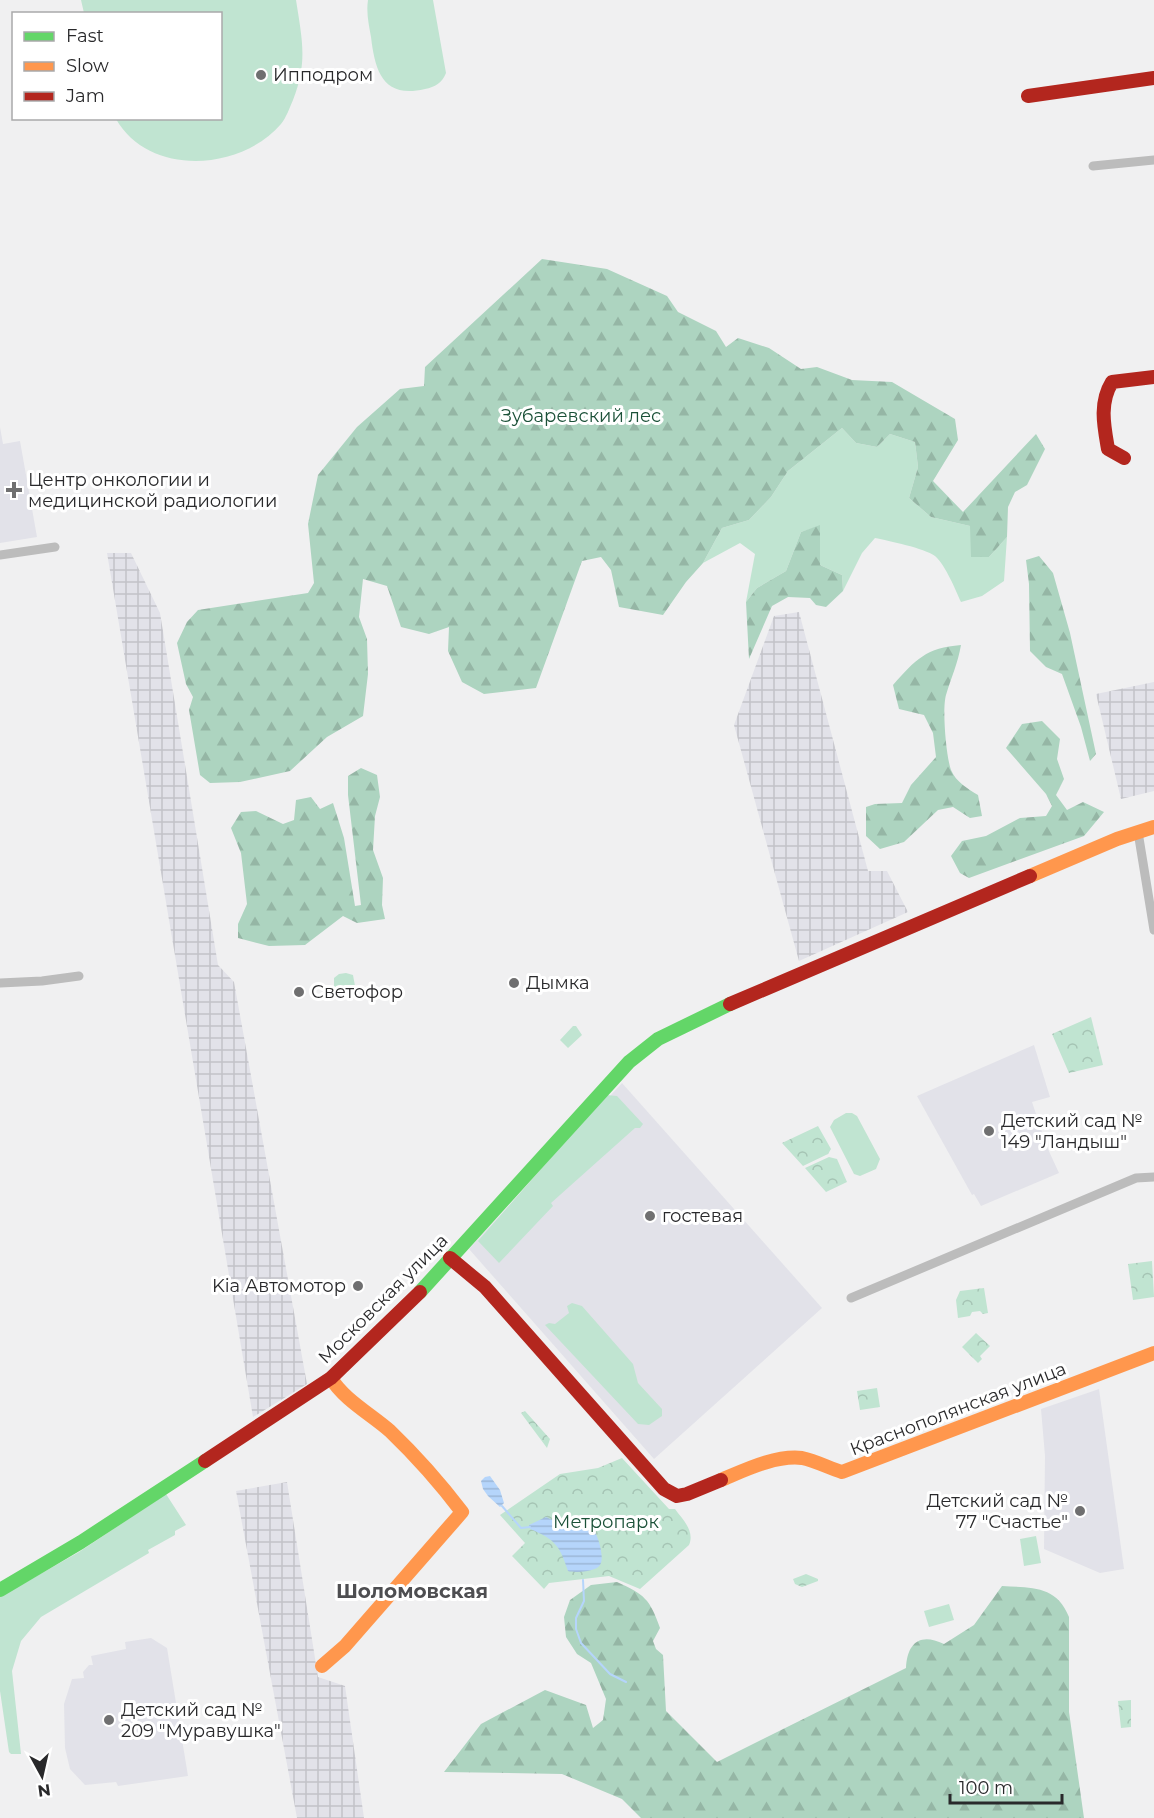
<svg xmlns="http://www.w3.org/2000/svg" width="1154" height="1818" viewBox="0 0 1154 1818" font-family="Montserrat,sans-serif">
<style>
.built{fill:#e2e2e9}
.industrial{fill:url(#industrial-grid)}
.grass{fill:#c0e4d1}
.forest{fill:url(#forest-firs)}
.park{fill:url(#park-crowns)}
.water{fill:url(#water-rules)}
.lines{fill:none;stroke-linecap:round;stroke-linejoin:round}
.stream{stroke:#b5d5fb;stroke-width:2}
.street{stroke:#bcbcbc;stroke-width:9}
.fast{stroke:#63d668;stroke-width:14}
.slow{stroke:#ff974d;stroke-width:14}
.jam{stroke:#b3261e;stroke-width:14}
.poi-dot{fill:#6f6f70;stroke:#fff;stroke-width:2}
.labels{text-anchor:middle;stroke-width:6;stroke-linejoin:round;paint-order:stroke}
.poi-label{font-size:18px;fill:#29292b;stroke:#fff;text-anchor:start}
.park-label{font-size:18px;fill:#1b5138;stroke:#fff}
.street-label{font-size:18px;fill:#29292b;stroke:#fff}
.neighbourhood-label{font-size:20px;font-weight:bold;fill:#4e4e51;stroke:#fff}
</style>
<defs>
<pattern id="industrial-grid" width="8" height="8" patternUnits="userSpaceOnUse" patternTransform="scale(1.5)"><rect width="8" height="8" fill="#e2e2e9"/><path d="M0 4h8M4 0v8" fill="none" stroke="#c2c2c8"/></pattern>
<pattern id="forest-firs" width="22" height="20" patternUnits="userSpaceOnUse" patternTransform="scale(1.5)"><rect width="22" height="20" fill="#add4c0"/><path d="M5 1l3.5 6h-7zM16 11l3.5 6h-7z" fill="#95b6a5"/></pattern>
<pattern id="park-crowns" width="20" height="18" patternUnits="userSpaceOnUse" patternTransform="scale(1.5)"><rect width="20" height="18" fill="#c0e4d1"/><path d="M2 6a3 3 0 1 1 6 0M12 15a3 3 0 1 1 6 0" fill="none" stroke="#a5c4b4"/></pattern>
<pattern id="water-rules" width="6" height="5" patternUnits="userSpaceOnUse" patternTransform="scale(1.5)"><rect width="6" height="5" fill="#b5d5fb"/><path d="M0 2.5h6" fill="none" stroke="#9cb7d7"/></pattern>
</defs>
<rect width="100%" height="100%" fill="#f0f0f1"/>
<!-- built -->
<path class="built" d="M0,427L3,444L20,441L37,537L0,543Z
M1034,1045L1050,1097L1032,1102L1047,1147L1059,1173L981,1206L974,1194L972,1195L917,1096Z
M622,1083L822,1308L654,1459L469,1249Z
M1099,1389L1124,1569L1100,1573L1044,1549L1045,1456L1041,1409Z
M151,1638L167,1648L188,1776L118,1786L116,1782L85,1785L70,1769L65,1748L64,1704L72,1679L84,1678L83,1672L89,1665H93L91,1656L126,1649L125,1642Z"/>
<!-- industrial -->
<path class="industrial" d="M107,553H131L160,613L218,965L234,982L307,1384L253,1417Z
M799,612L868,871H887L908,912L799,961L734,725L774,616Z
M1154,682V791L1121,799L1096,694Z
M287,1482L318,1677L345,1686L364,1818H297L236,1491Z"/>
<!-- grass -->
<path class="grass" d="M81,0H296C302,39 308,62 293,100C290,107 286,118 281,124C241,171 149,177 116,119L220,118V14L84,13Z
M368,0H433L446,73C442,83 435,87 425,89C383,99 375,71 371,37C369,25 366,13 368,0Z
M842,428L856,443L877,447L890,434L915,442L918,467L909,498L931,517L970,526L989,557L1007,537L1004,581L982,596L961,602C955,589 946,566 935,556C924,548 889,541 875,538L862,553L843,591L842,575L820,565V526L801,532L786,571L757,588L746,602L755,554L740,543L703,563L722,528L749,520L771,497L788,471Z
M346,973L353,975L355,986L334,989V978L339,974Z
M573,1026H576L582,1035L568,1048L560,1040Z
M606,1095L617,1096L643,1124L640,1128H635L551,1203L553,1206L499,1263L478,1241Z
M846,1113H852L857,1116L880,1159L876,1169L860,1176L854,1174L830,1127L834,1120Z
M572,1303L582,1306L633,1364L638,1383L662,1409V1416L649,1425L638,1424L545,1325L549,1323L555,1324L569,1313L567,1306Z
M166,1494L186,1525L175,1531V1535L148,1550L149,1553L41,1617L21,1641L12,1671L21,1754H11L9,1752L0,1691V1597L79,1552Z
M1036,1536L1041,1563L1024,1566L1020,1539Z
M949,1604L954,1620L929,1627L924,1611Z"/>
<!-- forest -->
<path class="forest" d="M542,259L607,269L667,296L678,312L716,331L726,347L738,338L769,348L801,369L817,367L852,380L892,382L955,419L958,440L933,481L963,512L1036,434L1045,449L1027,485L1015,492L1008,507L1007,537L989,557H971L970,526L931,517L909,498L918,467L915,442L890,434L877,447L856,443L842,428L788,471L771,497L749,520L722,528L703,563L686,582L663,615L619,607L611,570L601,557L582,561L536,688L484,694L462,682L448,651L449,627L429,634L401,627L387,586L363,579L359,617L367,639L368,674L363,716L327,737L290,771L240,782L210,783L200,775L189,710L193,697L186,684L177,643L187,622L198,610L308,593L314,583L308,524L318,475L357,427L400,389L424,386L425,367Z
M820,525V565L842,575L843,591L826,607L816,605L810,598L788,597L772,606L749,659L746,602L757,588L786,571L801,532Z
M1039,556L1053,573L1070,633L1096,754L1090,761L1081,727L1062,674L1046,667L1030,651L1029,584L1026,560Z
M961,645C958,663 951,678 946,695C942,709 946,756 951,770C956,782 968,789 978,795L982,816L970,818L953,807L938,810L904,842L880,849L866,836V807L875,804L902,803L911,785L936,757L933,733L924,715L899,709L893,685C916,659 926,648 961,645Z
M1042,721L1060,739L1057,759L1064,779L1056,795L1067,810L1083,802L1104,812L1084,836L969,878L960,873L951,856L962,841L986,836L1020,818L1046,816L1052,806L1046,794L1006,748L1022,724Z
M361,768L377,775L380,797L375,816L373,850L383,878L382,905L385,919L357,923L343,916L305,945L269,946L238,938V924L247,904L241,853L231,828L241,812L256,811L283,824L294,820L296,800L311,797L320,809L333,803L344,838L355,906L361,905L348,795V776Z
M617,1582C644,1594 650,1599 660,1628L653,1641L656,1649L663,1655L666,1711L717,1762L906,1668C907,1643 920,1632 944,1644L974,1625L1002,1586C1032,1588 1056,1585 1069,1617V1712L1084,1818H641L622,1799L562,1774L444,1772L481,1724L545,1690L586,1705L593,1728L603,1720L606,1699L591,1663L577,1654L566,1637L564,1617L570,1600L591,1585Z"/>
<!-- park -->
<path class="park" d="M1091,1017L1103,1065L1069,1073L1052,1034Z
M818,1126L831,1149L828,1154L803,1166L782,1143Z
M829,1157L837,1159L847,1182L826,1192L805,1168Z
M1152,1261L1154,1297L1133,1300L1128,1264Z
M984,1288L988,1313L983,1314L980,1311L972,1312L970,1316L958,1318L956,1300L960,1291Z
M976,1333L990,1346L980,1356L982,1359L978,1363L962,1347Z
M877,1388L880,1407L860,1410L857,1391Z
M525,1411L550,1439L547,1448L521,1413Z
M622,1458L669,1509H675C683,1520 695,1531 689,1545L640,1589L609,1576L549,1583L544,1589L512,1556L525,1543L500,1515L560,1474L598,1468Z
M806,1574L818,1579V1581L802,1587L795,1584L793,1579Z
M1131,1700V1727L1121,1728L1118,1701Z"/>
<!-- water -->
<path class="water" d="M490,1476L500,1490L504,1503L500,1507L488,1496L483,1489L481,1481L485,1477Z
M546,1517L572,1529H593C598,1535 605,1558 600,1565C596,1572 575,1573 568,1571C560,1546 555,1539 530,1529L529,1525Z"/>
<g class="lines">
<!-- stream -->
<path class="stream" d="M502,1506L521,1528L530,1527
M583,1580L584,1601L576,1618V1629L581,1643L610,1674L626,1682"/>
<!-- street -->
<path class="street" d="M1093,166L1154,160
M0,555L55,547
M1138,832L1154,930
M0,983L42,981L79,976
M851,1298L1136,1178L1154,1177"/>
<!-- fast -->
<path class="fast" d="M420,1292L629,1062L658,1039L730,1004
M0,1590L81,1542L205,1461"/>
<!-- slow -->
<path class="slow" d="M1030,876L1117,839L1154,827
M721,1480C745,1470 775,1455 802,1458C816,1461 829,1468 842,1472L1154,1353
M322,1666L345,1646L462,1512C440,1483 416,1456 390,1431C372,1415 343,1399 331,1378"/>
<!-- jam -->
<path class="jam" d="M1028,96L1154,78
M1124,458L1108,449C1104,426 1099,403 1112,382L1154,377
M730,1004L1030,876
M450,1258L485,1287L664,1489L677,1496L687,1494L721,1480
M205,1461L331,1378L420,1292"/>
</g>
<!-- markers -->
<g class="poi-dot">
<circle cx="261" cy="75" r="6"/>
<path d="M11 481h6v6h6v6h-6v6h-6v-6h-6v-6h6z"/>
<circle cx="514" cy="983" r="6"/>
<circle cx="299" cy="992" r="6"/>
<circle cx="989" cy="1131" r="6"/>
<circle cx="650" cy="1216" r="6"/>
<circle cx="358" cy="1286" r="6"/>
<circle cx="1080" cy="1511" r="6"/>
<circle cx="109" cy="1720" r="6"/>
</g>
<g class="labels">
<!-- poi labels -->
<g class="poi-label">
<text x="273" y="81">Ипподром</text>
<text x="28" y="486">Центр онкологии и<tspan x="28" dy="21">медицинской радиологии</tspan></text>
<text x="526" y="989">Дымка</text>
<text x="311" y="998">Светофор</text>
<text x="1001" y="1127">Детский сад №<tspan x="1001" dy="21">149 "Ландыш"</tspan></text>
<text x="662" y="1222">гостевая</text>
<text x="346" y="1292" text-anchor="end">Kia Автомотор</text>
<text x="1068" y="1507" text-anchor="end">Детский сад №<tspan x="1068" dy="21">77 "Счастье"</tspan></text>
<text x="121" y="1716">Детский сад №<tspan x="121" dy="21">209 "Муравушка"</tspan></text>
</g>
<!-- park labels -->
<g class="park-label">
<text x="581" y="422">Зубаревский лес</text>
<text x="606" y="1528">Метропарк</text>
</g>
<!-- street labels -->
<g class="street-label">
<text transform="translate(383 1299) rotate(-45)" y="6">Московская улица</text>
<text transform="translate(958 1409) rotate(-21)" y="6">Краснополянская улица</text>
</g>
<!-- neighbourhood labels -->
<g class="neighbourhood-label">
<text x="412" y="1598">Шоломовская</text>
</g>
</g>
<!-- legend -->
<rect x="12" y="12" width="210" height="108" fill="#ffffff" stroke="#a9a9aa" stroke-width="1.5"/>
<rect x="24" y="32" width="30" height="9" fill="#63d668" stroke="#a9a9aa" stroke-width="1.5"/>
<text x="66" y="42" font-size="18" fill="#29292b">Fast</text>
<rect x="24" y="62" width="30" height="9" fill="#ff974d" stroke="#a9a9aa" stroke-width="1.5"/>
<text x="66" y="72" font-size="18" fill="#29292b">Slow</text>
<rect x="24" y="92" width="30" height="9" fill="#b3261e" stroke="#a9a9aa" stroke-width="1.5"/>
<text x="66" y="102" font-size="18" fill="#29292b">Jam</text>
<!-- north arrow -->
<g transform="translate(42 1776) rotate(172)" stroke="#ffffff" stroke-width="4.5" paint-order="stroke">
<path d="M0-4.5L10 22L0 15L-10 22Z" fill="#29292b"/>
<text y="-9" font-size="16" font-weight="bold" text-anchor="middle" fill="#29292b">N</text>
</g>
<!-- scale -->
<path d="M950 1794v9h112v-9" fill="none" stroke="#29292b" stroke-width="3"/>
<text x="959" y="1794" font-size="18" fill="#29292b" stroke="#ffffff" stroke-width="4.5" paint-order="stroke">100 m</text>
</svg>
